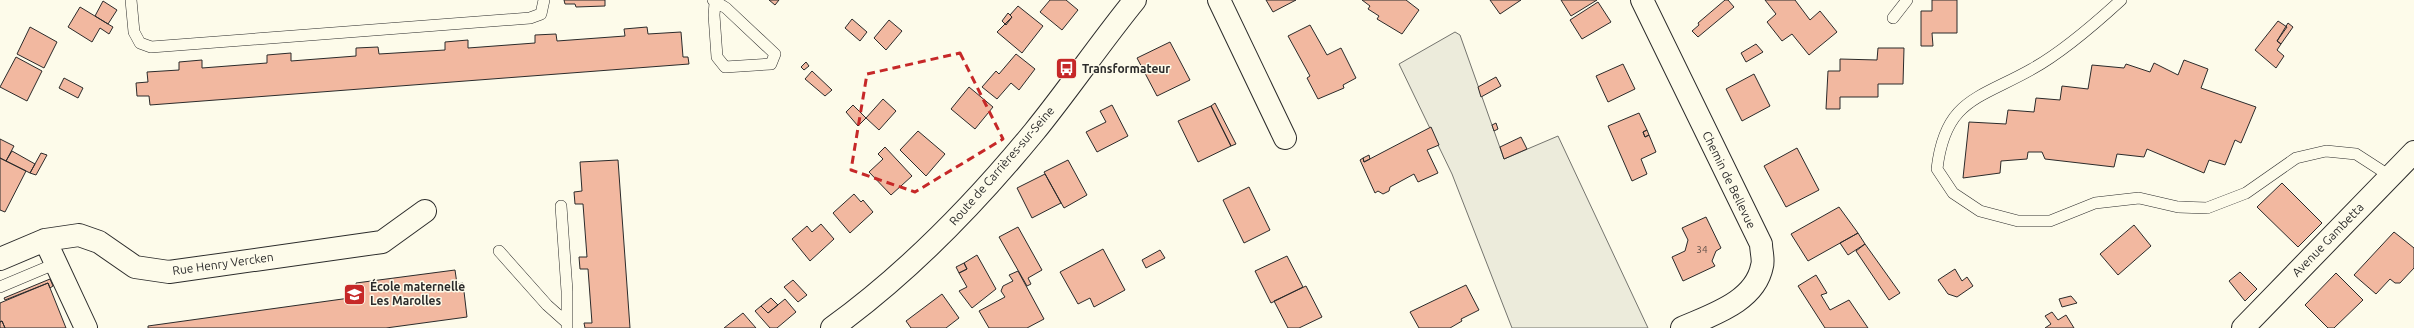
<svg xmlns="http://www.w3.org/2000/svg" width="2414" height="328" viewBox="0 0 2414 328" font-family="Ubuntu,sans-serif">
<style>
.green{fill:#ecebdb;stroke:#74746e}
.building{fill:#f2b8a0;stroke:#2b2b2b}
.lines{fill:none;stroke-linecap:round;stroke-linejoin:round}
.lane-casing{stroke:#2b2b2b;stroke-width:12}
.street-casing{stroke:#2b2b2b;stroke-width:24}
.secondary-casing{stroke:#2b2b2b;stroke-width:24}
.lane{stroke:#fdfbea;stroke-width:11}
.street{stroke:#fdfbea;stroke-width:22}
.secondary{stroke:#fdfbea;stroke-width:22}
.marked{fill:none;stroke:#c62828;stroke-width:3;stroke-dasharray:8 5;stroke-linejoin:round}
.labels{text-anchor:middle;stroke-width:3;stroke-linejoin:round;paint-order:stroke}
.number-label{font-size:10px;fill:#5d4e48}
.poi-label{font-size:12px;font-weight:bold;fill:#2b2b2b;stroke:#fdfbea;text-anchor:start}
.street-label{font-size:12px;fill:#2b2b2b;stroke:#fdfbea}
</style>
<rect width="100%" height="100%" fill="#fdfbea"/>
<!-- green -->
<path class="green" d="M1455,32L1460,35L1504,159L1558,136L1648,328H1512L1452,174L1399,64Z"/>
<!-- building -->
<path class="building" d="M564,0H605V6L576,7L575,4H565Z
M769,0H779L775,5Z
M1050,0H1066L1078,10L1062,30L1040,12Z
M1266,0H1296L1273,12Z
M1362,0H1406L1419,10L1402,34L1377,19L1379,16L1368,9L1370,6Z
M1490,0H1521L1500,14Z
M1561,0H1597L1571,16Z
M1725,0H1728L1734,7L1698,37L1692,31L1699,25L1698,23Z
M1765,0H1795L1810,20L1820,11L1837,32L1809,55L1792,34L1782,41L1767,22L1776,14Z
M1932,0H1957V33H1932L1933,46H1921V11H1932Z
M103,1L117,10L108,24L95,16Z
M1598,2L1611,22L1582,39L1570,20Z
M1018,6L1043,26L1022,53L997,32L1012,17L1010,15Z
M80,7L113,27L109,34L100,28L92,42L68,27Z
M1008,13L1012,17L1006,25L1002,21Z
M852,19L867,32L860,41L845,28Z
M889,20L902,31L886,50L874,38Z
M2278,21L2287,27L2277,41L2281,44L2277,50L2284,56L2276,68L2255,50Z
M2288,23L2293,27L2281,44L2277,41Z
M1310,25L1327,55L1341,48L1356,78L1343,85L1344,88L1318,99L1307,78L1310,76L1288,36Z
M30,27L57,42L44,68L17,54Z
M647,27L648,34L681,32L683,57H688L689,64L150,105L149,96H137L136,83L148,82L147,72L179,70V62L202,60V68L267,63V55L291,53V61L356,56V48L378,47L379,54L445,50V42L468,40V48L535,43V35L556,34L557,41L625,36L624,29Z
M1170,42L1190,80L1157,96L1137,58Z
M1756,44L1763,52L1746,62L1741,53Z
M1878,48H1904L1903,84H1878V97H1840V109H1826L1828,71H1840V59L1877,60Z
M1016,54L1035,69L1019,90L1011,83L997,99L982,87L996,71L999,74Z
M16,57L42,71L27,101L0,87Z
M2184,60L2208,69L2201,88L2256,107L2241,143L2235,140L2225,165L2209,160L2204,173L2147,149L2144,157L2117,154L2114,167L2045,159L2042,152H2028L2027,159L2001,161L2000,173L1963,178L1969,122L2006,124L2008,110L2034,112L2036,98L2060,100L2062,86L2088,89L2092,65L2124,68L2126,64L2150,72L2154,63L2178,75Z
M806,62L809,66L804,70L801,67Z
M1623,64L1635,89L1608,102L1596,76Z
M812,71L832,90L825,96L805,79Z
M1754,74L1770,106L1742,121L1726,89Z
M1496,77L1501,86L1481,97L1478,87Z
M64,78L83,88L78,98L59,88Z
M969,87L993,107L975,129L951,109Z
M883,99L896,111L879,130L866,118Z
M1215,103L1236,144L1231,146L1211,106Z
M853,105L866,118L858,126L846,112Z
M1112,105L1128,136L1097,152L1086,132L1106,122L1100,111Z
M1211,106L1231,146L1198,162L1178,121Z
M1639,113L1647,130L1643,132L1645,137L1649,135L1656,152L1641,159L1647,174L1632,181L1608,126Z
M1496,123L1498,129L1494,131L1492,125Z
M1431,127L1439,145L1427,150L1438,173L1418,182L1414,174L1390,187L1389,191L1383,194L1378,191L1375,193L1360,160L1363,158L1364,162Z
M1647,130L1649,135L1645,137L1643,132Z
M918,131L945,154L926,176L900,150Z
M1521,137L1527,149L1504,159L1500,147Z
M0,139L14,146L6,161L0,158Z
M885,147L912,176L891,195L869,172L883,159L878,154Z
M1797,148L1819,190L1786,207L1764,166Z
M12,151L35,164L30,173L6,161Z
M41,153L47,155L36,175L30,173Z
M1369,155L1370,159L1364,162L1363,158Z
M0,158L26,171L5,212L0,210Z
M618,160L630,328H585L584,323H592L588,269H580L579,257H587L583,204H575L574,192L582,191L580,162Z
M1068,160L1087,195L1064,208L1044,172Z
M1045,174L1061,203L1032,218L1017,188Z
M2282,183L2322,223L2298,247L2257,207Z
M1249,187L1270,230L1244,243L1223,200Z
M854,194L861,202L863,200L873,212L850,233L833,213Z
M1839,207L1858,233L1808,261L1791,234Z
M1706,217L1721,248L1716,251L1712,261L1715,266L1683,281L1672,257L1685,251L1688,240L1682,228Z
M821,224L834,239L810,261L792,239L807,226L812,232Z
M2134,225L2151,246L2118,275L2100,254Z
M1018,227L1042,270L1028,278L1031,284L1027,286L999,237Z
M2394,232L2414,248V268L2400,283H2395L2390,279L2376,294L2354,275Z
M1858,233L1865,244L1848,255L1840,243Z
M1865,244L1900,293L1889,300L1856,251Z
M1103,249L1125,290L1094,307L1090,298L1078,304L1060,272Z
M1160,250L1165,258L1146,268L1142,260Z
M977,255L996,289L972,308L959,291L967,287L959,273L967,269L964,263Z
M1287,256L1303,287L1271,303L1255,271Z
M964,263L967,269L959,273L956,267Z
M1955,269L1962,281L1967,277L1973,286L1957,297L1948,294L1938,280Z
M455,270L457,284L463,283L467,317L386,328H148V326L357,297L356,283Z
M1018,271L1044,319L1027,328H989L979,311L1005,297L1001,291L1003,286L1013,281L1009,275Z
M2240,272L2257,289L2245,301L2229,281Z
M2336,273L2363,300L2334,328H2328L2305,305Z
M1816,275L1827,293L1821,295L1830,310L1849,300L1868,328H1825L1798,286Z
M50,279L53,286L50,288L48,283L5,300L4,298Z
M793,280L807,295L798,302L784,287Z
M48,283L66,328H5L2,321L0,322V303Z
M1466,285L1479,310L1461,319L1462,321L1450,328H1419L1410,312Z
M1306,286L1322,317L1299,328H1288L1274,301Z
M942,294L959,318L946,328H911L906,321Z
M2071,296L2077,303L2062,307L2059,299Z
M771,298L778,305L768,313L761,306Z
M785,299L796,312L777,328H770L755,311L761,306L768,313Z
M2052,312L2058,320L2066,315L2074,328H2045L2051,324L2045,316Z
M743,313L756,328H724Z
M2,321L5,328H0V322Z"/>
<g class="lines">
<defs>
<path id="lane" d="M131,0L134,32L140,43L151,47L530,18L541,14L544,0
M713,0L726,8L775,54L771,64L725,67L717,57L714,15L715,3
M2121,0C2097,22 2061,53 2032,69C1979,99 1945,99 1937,169L1953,193L1980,211L2018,221H2050L2095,203L2139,198L2178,207L2207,208L2246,193L2296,158L2326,151L2356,154L2390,176
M1893,18L1907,0
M561,206L567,291V328
M499,251L547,305L566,322
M0,287L57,263"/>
<path id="street" d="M1219,0L1285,138
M1642,0L1761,244C1761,251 1764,260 1762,266C1755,302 1711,315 1682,328
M45,240L86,328
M0,259L45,240L79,235L99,242L135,267L169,272L382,242L425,211
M2243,328L2414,152"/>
<path id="secondary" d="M832,328C908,273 974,205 1034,132C1069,89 1100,43 1135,0"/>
</defs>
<!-- lane casing -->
<use href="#lane" class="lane-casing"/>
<!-- street casing -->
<use href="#street" class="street-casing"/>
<!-- secondary casing -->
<use href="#secondary" class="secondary-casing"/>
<!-- lane -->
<use href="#lane" class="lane"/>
<!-- street -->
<use href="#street" class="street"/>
<!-- secondary -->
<use href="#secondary" class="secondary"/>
</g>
<!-- marked area -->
<path class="marked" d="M960,53L1003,139L915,192L851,170L867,74Z"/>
<!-- icons -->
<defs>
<symbol id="bus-square" viewBox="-11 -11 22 22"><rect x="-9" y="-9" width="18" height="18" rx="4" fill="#c62828" stroke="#fdfbea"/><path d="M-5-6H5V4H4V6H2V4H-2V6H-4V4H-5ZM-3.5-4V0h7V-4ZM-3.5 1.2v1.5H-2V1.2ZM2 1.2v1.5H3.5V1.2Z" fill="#fff"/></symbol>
<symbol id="school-square" viewBox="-11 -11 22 22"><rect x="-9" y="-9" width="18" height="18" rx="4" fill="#c62828" stroke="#fdfbea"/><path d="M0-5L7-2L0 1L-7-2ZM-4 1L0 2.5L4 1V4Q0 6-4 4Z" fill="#fff"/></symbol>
</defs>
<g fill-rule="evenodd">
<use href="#bus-square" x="1054" y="56" width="25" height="25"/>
<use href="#school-square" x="342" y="282" width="25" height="25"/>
</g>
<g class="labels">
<!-- number labels -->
<g class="number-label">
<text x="1702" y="253">34</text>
</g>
<!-- poi labels -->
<g class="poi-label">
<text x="1082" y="73">Transformateur</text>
<text x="370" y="291">École maternelle<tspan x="370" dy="14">Les Marolles</tspan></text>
</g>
<!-- street labels -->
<g class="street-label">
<text transform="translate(1002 166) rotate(-49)" y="4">Route de Carrières-sur-Seine</text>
<text transform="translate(1729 180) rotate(64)" y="4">Chemin de Bellevue</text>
<text transform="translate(2328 240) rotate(-46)" y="4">Avenue Gambetta</text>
<text transform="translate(223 264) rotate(-8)" y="4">Rue Henry Vercken</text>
</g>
</g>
</svg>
